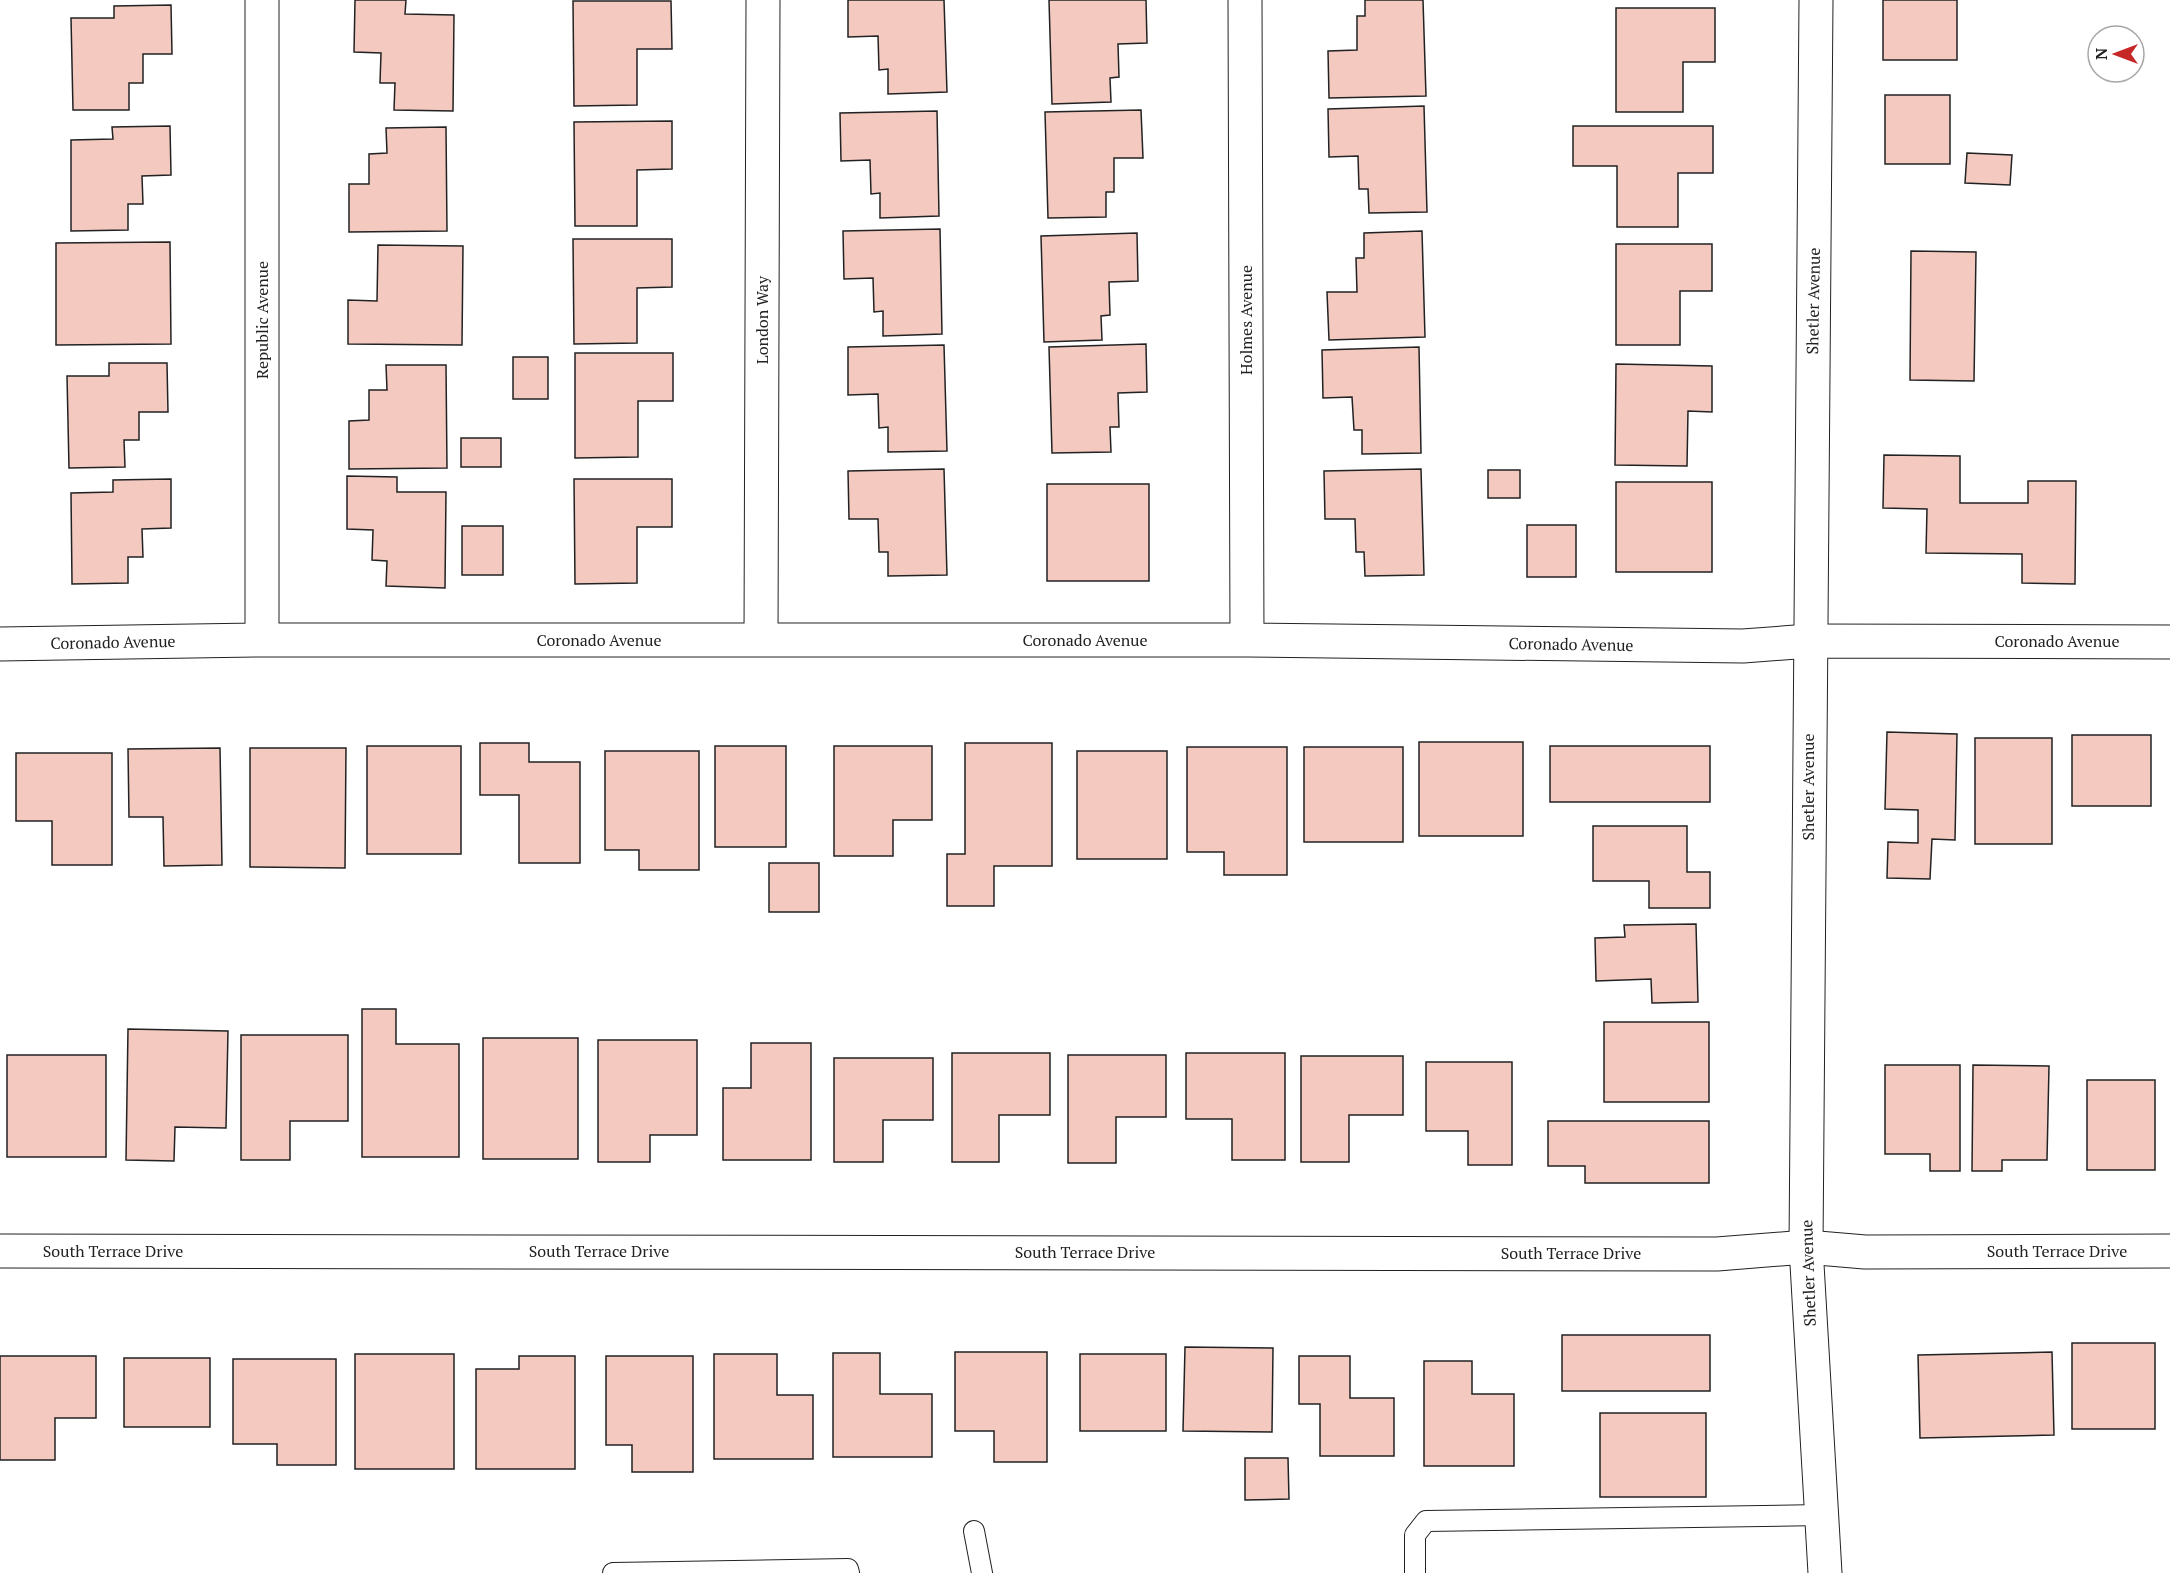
<svg xmlns="http://www.w3.org/2000/svg" width="2170" height="1573" viewBox="0 0 2170 1573" font-family="'PT Serif',serif">
<style>
.building{fill:#f3c9c0;stroke:#222;stroke-width:1.5}
.lines{fill:none;stroke-linecap:round;stroke-linejoin:round}
.lane-casing{stroke:#222;stroke-width:22}
.street-casing{stroke:#222;stroke-width:35}
.secondary-casing{stroke:#222;stroke-width:35}
.lane{stroke:#fff;stroke-width:20}
.street{stroke:#fff;stroke-width:33}
.secondary{stroke:#fff;stroke-width:33}
.labels{text-anchor:middle;stroke-width:4.5;stroke-linejoin:round;paint-order:stroke}
.street-label{font-size:16px;fill:#222;stroke:#fff}
</style>
<rect width="100%" height="100%" fill="#fff"/>
<!-- building -->
<path class="building" d="M355,0H406L405,14L454,15L453,111L394,110L395,83H380L381,53L354,52Z
M848,0H944L947,92L888,94V69L879,70L878,36L848,37Z
M1049,0H1146L1147,43L1118,44L1119,77L1110,78L1111,102L1052,104Z
M1365,0H1423L1426,96L1329,98L1328,51L1357,50V16H1365Z
M1883,0H1957V60H1883Z
M573,1H671L672,49H637V105L574,106Z
M171,5L172,54H143V83H129V110H73L71,18H114V6Z
M1616,8H1715V62H1683V112H1616Z
M1885,95H1950V164H1885Z
M1424,106L1427,212L1369,213L1368,189H1359L1358,156L1329,157L1328,109Z
M1141,110L1143,158H1114V192H1106V217L1048,218L1045,112Z
M937,111L939,216L880,218V193L871,194L870,160L841,161L840,113Z
M672,121V169L637,170V226H575L574,122Z
M170,126L171,175L142,176L143,204H128V230L71,231V140L113,139L112,127Z
M1573,126H1713V173H1678V227H1617V166H1573Z
M446,127L447,231L349,232V184H369V154L387,153L386,128Z
M1967,153L2012,155L2010,185L1965,183Z
M940,229L942,334L883,336V311L874,312L873,278L844,279L843,231Z
M1422,231L1425,337L1329,340L1327,292H1357L1356,258H1364V233Z
M1137,233L1138,281L1109,282L1110,315L1101,316L1102,340L1044,342L1041,236Z
M573,239H672V287L637,288V343L574,344Z
M170,242L171,344L56,345V243Z
M1616,244H1712V291H1680V345H1616Z
M378,245L463,246L462,345L348,344V300L377,301Z
M1911,251L1976,252L1974,381L1910,380Z
M1146,344L1147,392L1118,393L1119,427H1110L1111,452L1052,453L1049,347Z
M944,345L947,451L888,452V427L879,428L878,394L848,395V347Z
M1419,347L1421,453L1362,454V430H1354L1352,397L1323,398L1322,350Z
M575,353H673V401H638V457L575,458Z
M513,357H548V399H513Z
M109,363H167L168,412H139V440H124L125,467L69,468L67,376H109Z
M1616,364L1712,366V412L1688,411L1687,466L1615,465Z
M386,365H446L447,468L349,469V421L369,420V390H387Z
M461,438H501V467H461Z
M1884,455L1960,456V503H2028V481H2076L2075,584L2022,583V554L1926,553L1927,509L1883,508Z
M944,469L947,575L888,576V552H879L878,519H849L848,471Z
M1421,469L1424,575L1365,576L1364,552H1356L1355,519H1325L1324,471Z
M1488,470H1520V498H1488Z
M347,476L397,477V492H446L445,588L386,586L387,561L372,560L373,530L347,529Z
M171,479V528L142,529L143,557H128V583L72,584L71,493L113,492V480Z
M574,479H672V527H637V583L575,584Z
M1616,482H1712V572H1616Z
M1047,484H1149V581H1047Z
M1527,525H1576V577H1527Z
M462,526H503V575H462Z
M1887,732L1957,734L1955,840L1932,839L1930,879L1887,878L1888,842L1918,843V810L1885,809Z
M2072,735H2151V806H2072Z
M1975,738H2052V844H1975Z
M1419,742H1523V836H1419Z
M480,743H529V762H580V863H519V795H480Z
M965,743H1052V866H994V906H947V854H965Z
M367,746H461V854H367Z
M715,746H786V847H715Z
M834,746H932V820H893V856H834Z
M1550,746H1710V802H1550Z
M1187,747H1287V875H1224V852H1187Z
M1304,747H1403V842H1304Z
M220,748L222,865L164,866L163,817H129L128,749Z
M250,748H346L345,868L250,867Z
M605,751H699V870H639V850H605Z
M1077,751H1167V859H1077Z
M16,753H112V865H52V821H16Z
M1593,826H1687V872H1710V908H1649V881H1593Z
M769,863H819V912H769Z
M1696,924L1698,1002L1652,1003L1651,979L1596,981L1595,938L1625,937L1624,925Z
M362,1009H396V1044H459V1157H362Z
M1604,1022H1709V1102H1604Z
M128,1029L228,1031L226,1128L175,1127L174,1161L126,1160Z
M241,1035H348V1121H290V1160H241Z
M483,1038H578V1159H483Z
M598,1040H697V1135H650V1162H598Z
M751,1043H811V1160H723V1088H751Z
M952,1053H1050V1115H999V1162H952Z
M1186,1053H1285V1160H1232V1119H1186Z
M7,1055H106V1157H7Z
M1068,1055H1166V1117H1116V1163H1068Z
M1301,1056H1403V1115H1349V1162H1301Z
M834,1058H933V1120H883V1162H834Z
M1426,1062H1512V1165H1468V1131H1426Z
M1885,1065H1960V1171H1930V1154H1885Z
M1973,1065L2049,1066L2047,1160H2002V1171H1972Z
M2087,1080H2155V1170H2087Z
M1548,1121H1709V1183H1585V1166H1548Z
M1562,1335H1710V1391H1562Z
M2072,1343H2155V1429H2072Z
M1185,1347L1273,1348L1272,1432L1183,1431Z
M955,1352H1047V1462H994V1431H955Z
M2052,1352L2054,1435L1920,1438L1918,1355Z
M833,1353H880V1394H932V1457H833Z
M355,1354H454V1469H355Z
M714,1354H777V1395H813V1459H714Z
M1080,1354H1166V1431H1080Z
M0,1356H96V1418H55V1460H0Z
M519,1356H575V1469H476V1369H519Z
M606,1356H693V1472H632V1445H606Z
M1299,1356H1350V1398H1394V1456H1320V1404H1299Z
M124,1358H210V1427H124Z
M233,1359H336V1465H277V1444H233Z
M1424,1361H1472V1394H1514V1466H1424Z
M1600,1413H1706V1497H1600Z
M1245,1458H1288L1289,1499L1245,1500Z"/>
<g class="lines">
<defs>
<path id="lane" d="M974,1531L982,1573
M613,1573L848,1569L849,1573
M1415,1573V1535L1426,1521L1822,1515"/>
<path id="street" d="M262,0V640
M1245,0L1247,640
M761,640L763,0
M0,644L262,640H1247L1743,646L1809,641L2170,642
M0,1251L1717,1254L1806,1247L1865,1252L2170,1251"/>
<path id="secondary" d="M1816,0L1806,1247L1825,1573"/>
</defs>
<!-- lane casing -->
<use href="#lane" class="lane-casing"/>
<!-- street casing -->
<use href="#street" class="street-casing"/>
<!-- secondary casing -->
<use href="#secondary" class="secondary-casing"/>
<!-- lane -->
<use href="#lane" class="lane"/>
<!-- street -->
<use href="#street" class="street"/>
<!-- secondary -->
<use href="#secondary" class="secondary"/>
</g>
<g class="labels">
<!-- street labels -->
<g class="street-label">
<text transform="translate(1813 301) rotate(-89)" y="6">Shetler Avenue</text>
<text transform="translate(262 320) rotate(-90)" y="6">Republic Avenue</text>
<text transform="translate(762 320) rotate(-90)" y="6">London Way</text>
<text transform="translate(1246 320) rotate(-90)" y="6">Holmes Avenue</text>
<text x="599" y="646">Coronado Avenue</text>
<text x="1085" y="646">Coronado Avenue</text>
<text x="2057" y="647">Coronado Avenue</text>
<text transform="translate(113 642) rotate(-1)" y="6">Coronado Avenue</text>
<text transform="translate(1571 644) rotate(1)" y="6">Coronado Avenue</text>
<text transform="translate(1808 787) rotate(-90)" y="6">Shetler Avenue</text>
<text x="113" y="1257">South Terrace Drive</text>
<text x="599" y="1257">South Terrace Drive</text>
<text x="2057" y="1257">South Terrace Drive</text>
<text x="1085" y="1258">South Terrace Drive</text>
<text x="1571" y="1259">South Terrace Drive</text>
<text transform="translate(1808 1273) rotate(-92)" y="6">Shetler Avenue</text>
</g>
</g>
<!-- north arrow -->
<g transform="translate(2116 54) rotate(270)"><circle r="28" fill="#ffffff" stroke="#a7a7a7" stroke-width="1.5"/>
<path d="M0-4.5L10 22L0 15L-10 22Z" fill="#c62828"/>
<text y="-9" font-size="16" font-weight="bold" text-anchor="middle" fill="#222222">N</text>
</g>
</svg>
